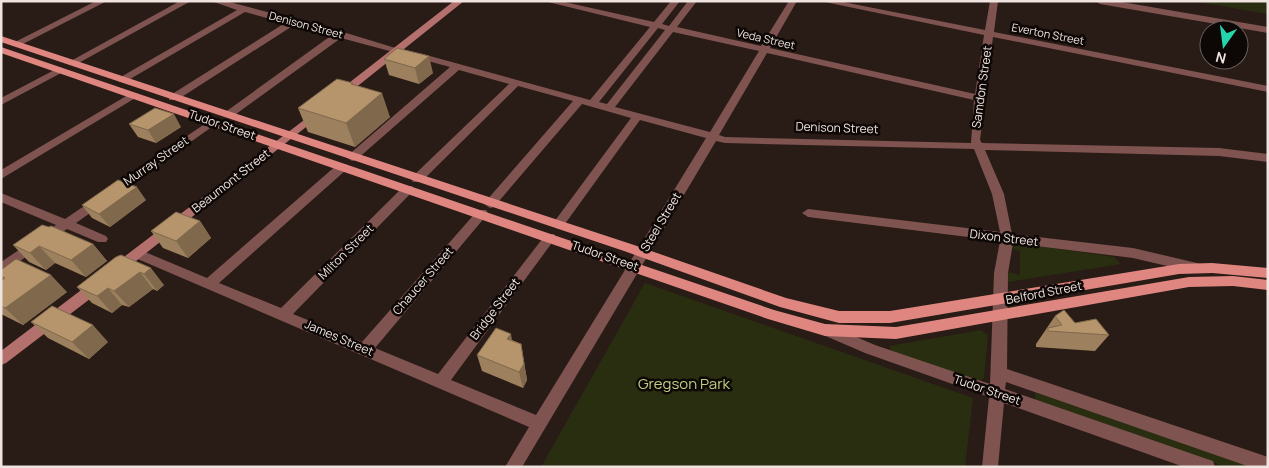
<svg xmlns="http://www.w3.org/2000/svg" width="1269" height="468" viewBox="0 0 1269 468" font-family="Manrope,sans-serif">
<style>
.green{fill:#292e11}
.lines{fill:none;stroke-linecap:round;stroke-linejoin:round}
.street{fill:#7e5350;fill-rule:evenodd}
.secondary{fill:#b4706c;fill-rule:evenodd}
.primary{fill:#df8681;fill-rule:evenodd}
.wall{fill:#9d805d}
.shaded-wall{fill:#7f684c}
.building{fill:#b6956c;stroke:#7f684c}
.labels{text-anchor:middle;stroke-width:5;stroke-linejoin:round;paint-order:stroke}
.far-street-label{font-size:11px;fill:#efe4e0;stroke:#0d0705}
.street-label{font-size:12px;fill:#efe4e0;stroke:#0d0705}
.near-park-label{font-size:15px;fill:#bfce83;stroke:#0d0705}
</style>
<rect width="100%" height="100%" fill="#291b15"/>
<!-- green -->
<path class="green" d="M1192,1H1268V14Z
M1017,243L1114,257L1121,264L1008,282V272L1020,275V251L1010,248Z
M645,283L973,398L965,467H541Z
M981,330L988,335L984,378L980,381L891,351L889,346Z
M1035,392L1255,467H1226L1035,401Z"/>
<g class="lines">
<!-- street -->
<path class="street" d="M96,1H107L19,46L16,47L11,44Z
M180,1H191L75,65H69L67,63Z
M211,1H226L343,32L402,50L397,53L341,38L232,117H224L223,115L224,113L332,35L294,25L177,100H169V96L285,23L245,12L125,82H119V78L237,10Z
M544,1H560L654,22L671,1H680L662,24L669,26L688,1H697L677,27L761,46L789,1H797L770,48L975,94L984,35L820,1H838L985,30L990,1H998L994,32L1268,86V92L993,37L980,140L982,143L1219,148L1268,154V162L1219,156L985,150L1004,194L1012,234L1133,248L1197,263L1202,265L1204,268L1202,271L1197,273L1133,258L1013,243L1008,273L1007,369L1268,457V467H1250L1006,382L1005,389L1207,459L1213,461L1215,467H1184L1004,403L998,467H982L989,397L865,353L821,334L819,330L821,326L826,324L875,345L990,384L994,273L1000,241L808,217L802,213L808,209L1000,232L992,194L974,149L725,143L716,141L522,467H505L529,427L133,257L132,254L133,251L138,249L207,278L338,164H346L348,167L346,170L219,283L281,308L404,186H412L414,189L412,192L293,314L362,342L478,210H486L488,213L486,216L375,348L438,374L546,234H554L556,237L554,240L451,380L536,415L706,138L640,120L562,228L558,229L552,225L554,222L631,118L582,104L494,207L490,208L484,204L486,201L573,101L518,86L421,182H413L411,179L413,176L509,84L459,70L356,160L352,161L346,157L450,67L413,57V53H419L590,100L650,27ZM658,28L665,30L607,104L599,102ZM673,32L759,51L710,132L615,107ZM767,53L974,100L971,143L725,137L719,135Z
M1096,1H1116L1268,27V33L1100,4Z
M60,67L65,70L63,72L1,105V98Z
M133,92L138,95L137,97L1,179V170Z
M212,119L216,120L217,122L216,124L76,223L106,236L108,239L106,242H98L67,229L1,274V262L56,225L1,202V193L65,219Z"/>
<!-- secondary -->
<path class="secondary" d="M454,1H464L344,97H336V93Z
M316,111L320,112L321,114L320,116L122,272H112L110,269L112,266Z
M98,280L103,281L105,285L103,289L6,363L1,365V351L93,281Z"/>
<!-- primary -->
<path class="primary" d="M1,36L634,245L786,298L839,311H890L1179,264L1212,263L1268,268V278L1212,273L1179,274L890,323H839L780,307L624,251L1,42Z
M1,47L774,310L825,324L896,327L1189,277L1233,276L1268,280V290L1233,286L1189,287L896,339L825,336L768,319L1,53Z"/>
</g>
<!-- wall -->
<path class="wall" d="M384,59L433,73L419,84L389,75Z
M353,85L390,117L355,147L308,132L298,108Z
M129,124L181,127L156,143L138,137Z
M146,200L110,227L92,218L82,205Z
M200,221L211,238L188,258L163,248L151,231Z
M93,244L107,261L86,277L55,263L46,270L29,262L13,245Z
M116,257L164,285L157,291L153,289L129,307L122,305L112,313L92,303L77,287Z
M1,270L67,292L23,325L1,314V281L3,280L1,278Z
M1055,316L1075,323L1109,335L1095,351L1036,347V344Z
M31,322L108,342L89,359L48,338Z
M512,340L521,344L527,380L523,388L482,371L477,355Z"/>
<!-- shaded-wall -->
<path class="shaded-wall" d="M429,56L433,73L419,84L415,68Z
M382,93L390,117L355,147L346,123Z
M174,114L181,127L156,143L148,130Z
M137,187L146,200L110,227L99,214Z
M200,221L211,238L188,258L176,241Z
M93,244L107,261L86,277L71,260Z
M39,246L55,263L46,270L30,253Z
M151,268L164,285L157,291L144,274Z
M140,272L153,289L129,307L114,291Z
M51,275L67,292L23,325L5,308Z
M108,288L122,305L112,313L97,296Z
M93,325L108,342L89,359L72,342Z
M511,334L514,351L507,339Z
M521,344L527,380L523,388L519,372Z"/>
<!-- building -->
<path class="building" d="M397,48L429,56L415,68L384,59Z
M337,79L353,83L351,84L382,93L346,123L298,108Z
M155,108L174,114L148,130L129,124Z
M118,180L137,187L99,214L82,205Z
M176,212L200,221L176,241L151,231Z
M42,225L49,227L51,226L93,244L71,260L39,246L30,253L13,245Z
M121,255L151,268L144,274L140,272L114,291L108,288L97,296L77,287L116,257Z
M16,259L51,275L5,308L1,306V281L5,278L1,276V270Z
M52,306L93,325L72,342L31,322Z
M1064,310L1075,323L1096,319L1109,335L1048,331V328L1062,325L1055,316Z
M496,328L511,334L507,339L521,344L524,364L519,372L477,355Z"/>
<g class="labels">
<!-- far-street labels -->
<g class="far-street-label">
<text transform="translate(306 25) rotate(15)" y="4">Denison Street</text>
<text transform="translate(1048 34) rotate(11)" y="4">Everton Street</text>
<text transform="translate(766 39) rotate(13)" y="4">Veda Street</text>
</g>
<!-- street labels -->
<g class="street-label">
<text transform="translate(982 87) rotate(-82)" y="4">Samdon Street</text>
<text transform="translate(222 125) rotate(19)" y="4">Tudor Street</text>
<text transform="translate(837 128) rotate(2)" y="4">Denison Street</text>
<text transform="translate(156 161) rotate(-35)" y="4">Murray Street</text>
<text transform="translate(231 181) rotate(-38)" y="4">Beaumont Street</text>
<text transform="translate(661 222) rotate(-59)" y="4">Steel Street</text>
<text transform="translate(1004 238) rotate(7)" y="4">Dixon Street</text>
<text transform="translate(346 252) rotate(-45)" y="4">Milton Street</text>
<text transform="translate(605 256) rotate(19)" y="4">Tudor Street</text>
<text transform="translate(423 281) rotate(-49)" y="4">Chaucer Street</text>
<text transform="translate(1044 293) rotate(-11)" y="4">Belford Street</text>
<text transform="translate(495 309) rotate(-53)" y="4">Bridge Street</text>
<text transform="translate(339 338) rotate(23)" y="4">James Street</text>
<text transform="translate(987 390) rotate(19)" y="4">Tudor Street</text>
</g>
<!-- near-park labels -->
<g class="near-park-label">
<text x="684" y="389">Gregson Park</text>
</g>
</g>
<!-- border -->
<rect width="1269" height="468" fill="none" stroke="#efe4e0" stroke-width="5"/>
<!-- north arrow -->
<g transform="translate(1224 45) rotate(194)"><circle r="24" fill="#0d0705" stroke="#675f5d"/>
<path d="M0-4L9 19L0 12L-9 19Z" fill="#25d5ae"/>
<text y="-8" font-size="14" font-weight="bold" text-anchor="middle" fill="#efe4e0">N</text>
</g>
</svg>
